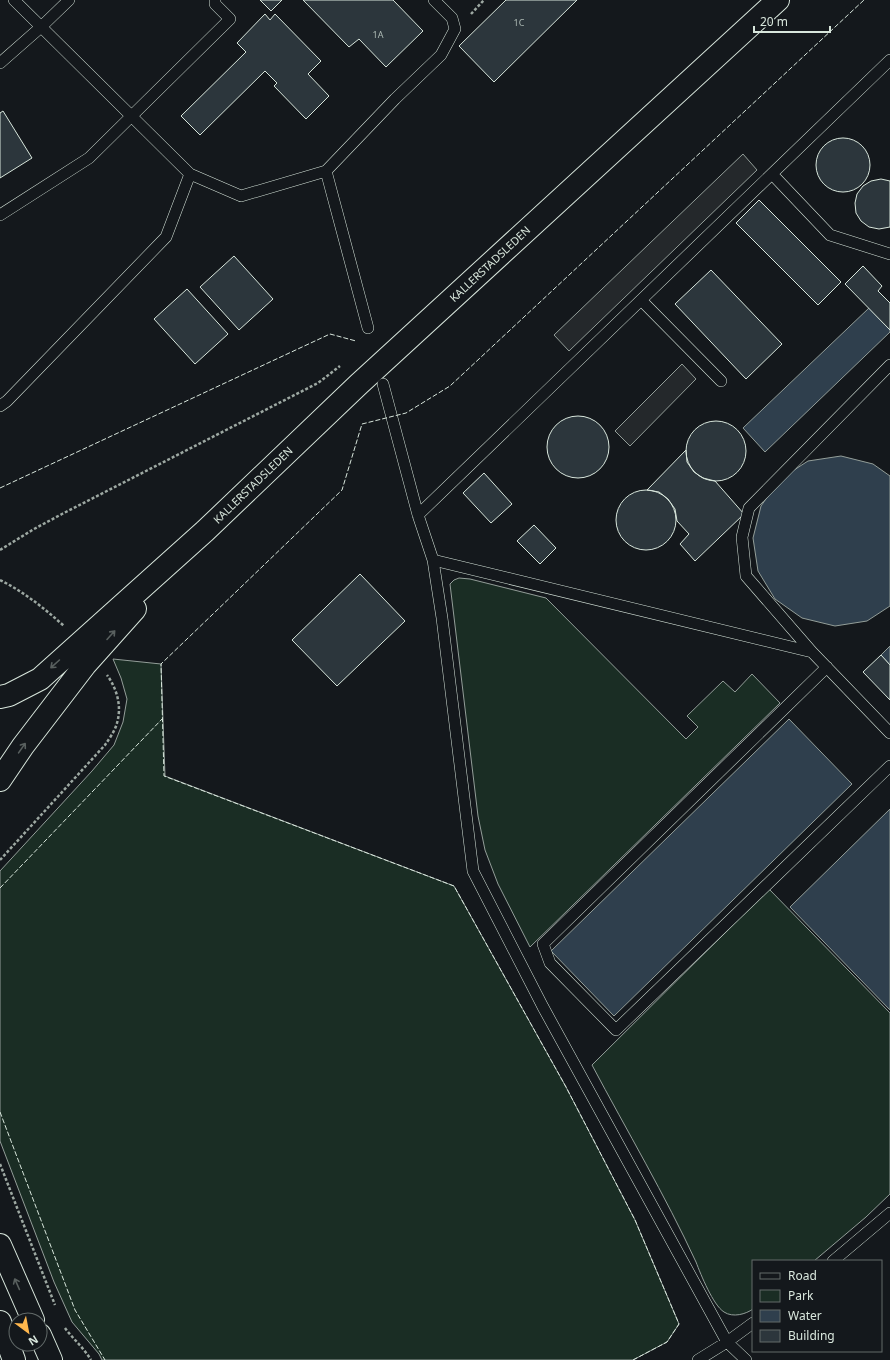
<svg xmlns="http://www.w3.org/2000/svg" width="890" height="1360" viewBox="0 0 890 1360" font-family="'Noto Sans',sans-serif">
<style>
.green{fill:#1a2d24;stroke:#939e99}
.parking{fill:#24282b;stroke:#939e99}
.water{fill:#2f3f4d;stroke:#939e99}
.building{fill:#2c363c;stroke:#d8e6dc}
.lines{fill:none;stroke-linecap:round;stroke-linejoin:round}
.service-casing{stroke:#d8e6dc;stroke-width:12}
.tertiary-casing{stroke:#d8e6dc;stroke-width:24}
.secondary-casing{stroke:#d8e6dc;stroke-width:24}
.path{stroke:#9da8a2;stroke-width:2.5;stroke-dasharray:3 2;stroke-linecap:butt}
.service{stroke:#14181c;stroke-width:11}
.tertiary{stroke:#14181c;stroke-width:22}
.secondary{stroke:#14181c;stroke-width:22}
.fence{stroke:#d8e6dc;stroke-width:1;stroke-dasharray:5 2;stroke-linecap:butt}
.oneway{stroke:#59605f}
.labels{text-anchor:middle;stroke-width:3;stroke-linejoin:round;paint-order:stroke}
.number-label{font-size:9px;fill:#adbab4}
.street-label{font-size:11px;fill:#d8e6dc;stroke:#14181c}
</style>
<rect width="100%" height="100%" fill="#14181c"/>
<!-- green -->
<path class="green" d="M459,578L470,579L546,598L686,739L698,727L687,716L723,681L735,692L752,674L780,703L530,947L498,884L485,850L478,816L450,584L454,580Z
M113,659L161,664L165,776L454,886L566,1087L635,1220L679,1324L667,1342L633,1360H102L99,1354L72,1322L54,1282L0,1141V871L92,771L114,745L123,722L127,699L121,678Z
M769,889L890,1013V1194L866,1217L814,1261H753V1309C746,1314 733,1318 724,1312C713,1305 701,1275 696,1262C665,1195 627,1131 592,1065Z"/>
<!-- parking -->
<path class="parking" d="M743,154L757,170L569,351L554,335Z
M682,364L696,379L630,446L615,431Z"/>
<!-- water -->
<path class="water" d="M869,308L890,330V332L765,452L743,428Z
M841,456L873,464L890,476V606L867,621L835,626L802,618L775,599L758,571L753,538L761,506L780,479L808,461Z
M890,646V665L881,655Z
M789,719L852,784L614,1016L551,951Z
M890,809V1010L790,907Z"/>
<!-- building -->
<path class="building" d="M260,0H282L271,11Z
M303,0H393L423,31L386,67L359,39L349,47Z
M506,0H577L494,82L459,46Z
M265,14L270,20L275,14L321,61L308,74L329,96L306,119L274,86L277,83L265,71L200,135L181,116L246,52L237,43Z
M3,111L32,158L0,178V113Z
M816 165a27 27 0 1 1 54 0a27 27 0 1 1-54 0Z
M881,179L890,181V227L879,229L869,227L861,221L856,213L855,203L857,194L863,186L871,181Z
M759,200L841,282L818,305L736,223Z
M234,256L273,299L239,330L200,287Z
M863,266L882,286L878,291L890,303V330L845,284Z
M711,270L782,344L746,379L675,304Z
M187,289L228,334L195,364L154,319Z
M547 447a31 31 0 1 1 62 0a31 31 0 1 1-62 0Z
M686 451a30 30 0 1 1 60 0a30 30 0 1 1-60 0Z
M686,450L687,462L694,472L703,478L715,481L744,514L695,561L680,544L689,534L677,521L675,509L668,499L659,492L647,490Z
M484,473L512,504L491,523L463,493Z
M616 520a30 30 0 1 1 60 0a30 30 0 1 1-60 0Z
M534,525L556,548L540,564L517,541Z
M360,574L405,621L337,686L292,640Z
M881,655L890,665V700L863,672Z"/>
<g class="lines">
<defs>
<path id="service" d="M14,0L190,174L241,196L326,171L395,99L441,55L455,29L452,18L434,0
M0,63L41,27L69,0
M326,171L368,328
M772,174L830,235L890,254
M0,215L89,158L230,19L215,4V0
M641,300L721,381
M383,384L418,515L433,560L442,618L473,871L543,1007L727,1342L746,1360
M0,406L7,401L166,237L190,174
M418,515L890,60
M433,560L812,652L890,733
M812,652L746,576L742,537L749,508L890,365
M827,667L543,944L550,963L616,1030L890,766
M833,1261L890,1213
M698,1360L727,1342L753,1323"/>
<path id="tertiary" d="M0,1245L33,1320
M0,1322L14,1360
M40,1335L51,1360"/>
<path id="secondary" d="M0,697L9,695L40,679L205,531L359,384L778,0
M0,780L23,746L85,665L135,609"/>
</defs>
<!-- service casing -->
<use href="#service" class="service-casing"/>
<!-- tertiary casing -->
<use href="#tertiary" class="tertiary-casing"/>
<!-- secondary casing -->
<use href="#secondary" class="secondary-casing"/>
<!-- path -->
<path class="path" d="M471,14L484,0
M0,550L34,529L62,514L318,383L340,366
M0,580C24,592 44,608 64,626
M0,860L105,745C109,739 115,731 117,723C122,706 117,689 107,675
M0,1164L55,1305
M65,1328C73,1339 84,1348 91,1360"/>
<!-- service -->
<use href="#service" class="service"/>
<!-- tertiary -->
<use href="#tertiary" class="tertiary"/>
<!-- secondary -->
<use href="#secondary" class="secondary"/>
<!-- fence -->
<path class="fence" d="M0,488L330,334L356,341
M0,888L163,718
M0,1112L75,1310L105,1360
M633,1360L667,1342L679,1324L635,1220L566,1087L454,886L164,776L161,664L342,490L362,424L406,413L450,386L864,0"/>
</g>
<!-- one-way arrows -->
<defs><path id="oneway-shaft" d="M-6 0H5M1.5-3L5.5 0L1.5 3" fill="none" stroke-width="1.6" stroke-linecap="round" stroke-linejoin="round"/></defs>
<g class="oneway">
<use href="#oneway-shaft" transform="translate(111 635) rotate(-48)"/>
<use href="#oneway-shaft" transform="translate(55 664) rotate(138)"/>
<use href="#oneway-shaft" transform="translate(22 748) rotate(-55)"/>
<use href="#oneway-shaft" transform="translate(17 1284) rotate(-114)"/>
</g>
<g class="labels">
<!-- number labels -->
<g class="number-label">
<text x="519" y="26">1C</text>
<text x="378" y="38">1A</text>
</g>
<!-- street labels -->
<g class="street-label">
<text transform="translate(490 264) rotate(-43)" y="4">KALLERSTADSLEDEN</text>
<text transform="translate(253 485) rotate(-44)" y="4">KALLERSTADSLEDEN</text>
</g>
</g>
<!-- legend -->
<rect x="752" y="1260" width="130" height="92" fill="#14181c" stroke="#626a69"/>
<rect x="760" y="1273" width="20" height="6" fill="#14181c" stroke="#626a69"/>
<text x="788" y="1280" font-size="12" fill="#d8e6dc">Road</text>
<rect x="760" y="1290" width="20" height="12" fill="#1a2d24" stroke="#626a69"/>
<text x="788" y="1300" font-size="12" fill="#d8e6dc">Park</text>
<rect x="760" y="1310" width="20" height="12" fill="#2f3f4d" stroke="#626a69"/>
<text x="788" y="1320" font-size="12" fill="#d8e6dc">Water</text>
<rect x="760" y="1330" width="20" height="12" fill="#2c363c" stroke="#626a69"/>
<text x="788" y="1340" font-size="12" fill="#d8e6dc">Building</text>
<!-- north arrow -->
<g transform="translate(28 1332) rotate(148)"><circle r="19" fill="#14181c" stroke="#626a69"/>
<path d="M0-3L7 15L0 10L-7 15Z" fill="#ffb74d"/>
<text y="-6" font-size="11" font-weight="bold" text-anchor="middle" fill="#d8e6dc">N</text>
</g>
<!-- scale -->
<path d="M754 26v6h76v-6" fill="none" stroke="#d8e6dc" stroke-width="2"/>
<text x="760" y="26" font-size="12" fill="#d8e6dc" stroke="#14181c" stroke-width="3" paint-order="stroke">20 m</text>
</svg>
